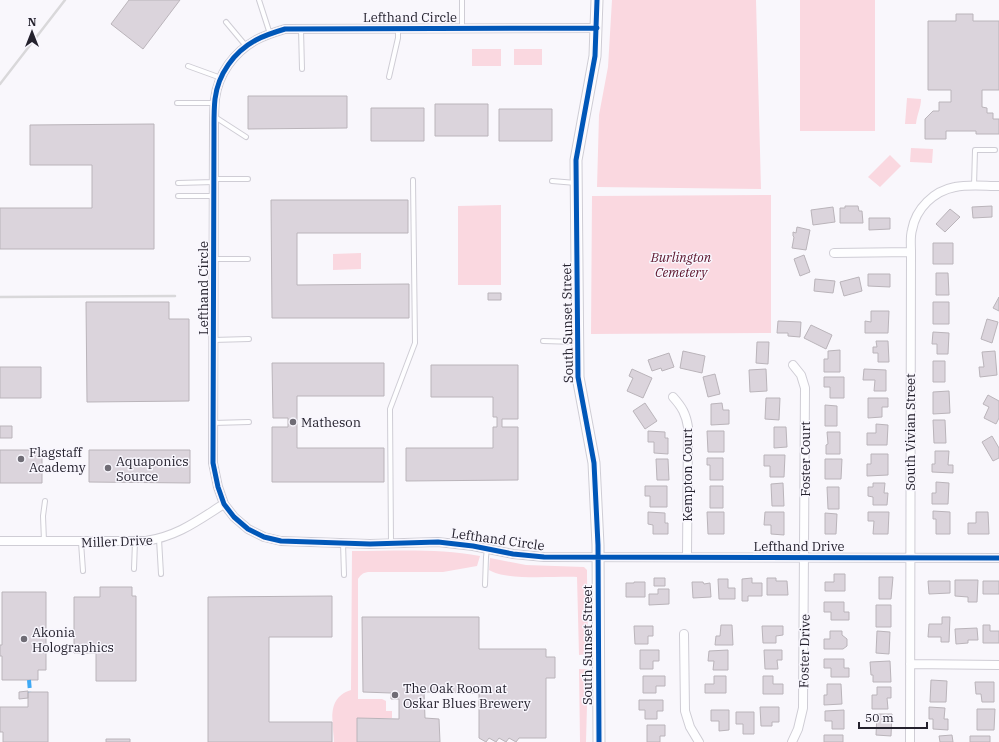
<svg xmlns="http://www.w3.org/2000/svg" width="999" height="742" viewBox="0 0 999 742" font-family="'IBM Plex Serif',serif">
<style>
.green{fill:#fad8e0}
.building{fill:#dbd4dc;stroke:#bab4ba}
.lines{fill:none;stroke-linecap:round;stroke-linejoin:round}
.lane-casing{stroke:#cfcdd5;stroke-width:6}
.street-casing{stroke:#cfcdd5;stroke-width:10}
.secondary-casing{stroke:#cfcdd5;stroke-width:13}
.lane{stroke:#fefeff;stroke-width:4}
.street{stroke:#fefeff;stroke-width:8}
.secondary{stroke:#fefeff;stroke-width:11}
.rail{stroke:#d9d8da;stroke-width:2.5}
.quiet{stroke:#3fa9f5;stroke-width:4;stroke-dasharray:8 4;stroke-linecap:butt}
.cycleway-casing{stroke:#f8f6fd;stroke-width:8}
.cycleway{stroke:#0057b8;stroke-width:5}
.poi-dot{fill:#6f6c75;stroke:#f8f6fd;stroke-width:1.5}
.labels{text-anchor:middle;stroke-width:3;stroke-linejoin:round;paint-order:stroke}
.street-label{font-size:13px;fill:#24212d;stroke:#f8f6fd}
.park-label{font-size:13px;font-style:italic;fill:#5a122a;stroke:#f8f6fd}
.poi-label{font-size:13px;fill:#24212d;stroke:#f8f6fd;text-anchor:start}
</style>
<rect width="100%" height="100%" fill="#f9f7fc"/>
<!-- green -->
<path class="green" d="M612,0H756L761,189L597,187L599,115L608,67Z
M800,0H875V131H800Z
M472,49H501V66H472Z
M514,49H542V65H514Z
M907,98L921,99C921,108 917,114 916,124H905Z
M911,148L933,149L932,163L910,162Z
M890,155L901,166L880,187L868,177Z
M771,195V333L591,334L592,196Z
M501,205V285H458V206Z
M361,253V269L333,270V254Z
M352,551C394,551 438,548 480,556L477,566L443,572H368C362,573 361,575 358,579V699H382L386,701V711H392V718H357V742H334C333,721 326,698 351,690Z
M490,558L526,565L584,567L587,570V575L588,654L579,655L577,577C555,576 506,581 489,570Z
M579,669H588L586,742H580Z"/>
<!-- building -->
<path class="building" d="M129,0H180L143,49L111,24Z
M956,14H973V21H999V90H982V107L987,108V113H993V119H999V134H976V131H946V139H925V119L933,111H939V102H951V90H928V21H956Z
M248,96H347V128L248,129Z
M435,104H488V136H435Z
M371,108H424V141H371Z
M499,109H552V141H499Z
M154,124V249H0V208H92V165H30V125Z
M271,200H408V233H297V285L409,284V318H272Z
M845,206H858L859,211H862L863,223H840V208H845Z
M992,206V217L973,218L972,207Z
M833,207L835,222L813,225L811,210Z
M950,209L960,217L945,232L936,224Z
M869,218H890V229L869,230Z
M797,227L810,230L806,250L792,248L794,237L793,236V232L796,233Z
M933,243H953V264H933Z
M804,255L810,272L800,276L794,259Z
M936,273H948L949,295H936Z
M868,274H890V287L868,286Z
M859,277L862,291L844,296L840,282Z
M815,279L835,281L833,293L814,291Z
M488,293H501V300H488Z
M999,297V311L993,308Z
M86,302H169V319H189V401L87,402Z
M933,302H949V324H933Z
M871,311H889L888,333H865V321L871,322Z
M987,319L998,322L992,343L981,339Z
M778,321L801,322L800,337L788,336V333H777Z
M811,325L832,335L826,349L804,338Z
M933,332L949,333L948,354H937V344H932Z
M876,341H888L889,362H878V353H873V347H877Z
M757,342H769L768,364L756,363Z
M840,350V372H824V359H828V351Z
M683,351L705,356L702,373L680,368Z
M995,351L997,375L980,377L979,367H984L982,352Z
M669,353L674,367L662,371L661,368L652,371L648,360Z
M933,361H945V382H933Z
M272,363H384V396H297V448H384V482H272V427H288V418H273Z
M431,365H518V419H502V427H518V480L406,481V448H493V427H497V417H493V397H431Z
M0,367H41V398H0Z
M632,369L652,378L643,398L627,391L633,378L629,376Z
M766,369L767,391L750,392L749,370Z
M864,369L886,370V391H874L875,380H863Z
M715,374L720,394L708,397L703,377Z
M824,377H844V398H830V387H824Z
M949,391L950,413L933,414V392Z
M988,395L999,401V418L996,424L984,418L989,407L983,404Z
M766,398H780L779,420L765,419Z
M868,398H888V407H882V417L868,418Z
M645,403L657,421L645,429L633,411Z
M722,403L723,410H729V424L711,425V404Z
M825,405L837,406V426H825Z
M933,420H945L946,443H934Z
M876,424L888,425L887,445H867V433H876Z
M0,426H12V438H0Z
M774,427H786L787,447L774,448Z
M648,431L665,432V438H668V454L654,453V442H648Z
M707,431H724V452H708Z
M827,432H840V454H826V445L828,444Z
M992,436L999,448V458L993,461L982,442Z
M0,450H42V483H0Z
M89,450H190V483L89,482Z
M935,451H949L948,465H953V473L932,472V464H935Z
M871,454H888V475L867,476V464H871Z
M764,455H785L784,477H770V466H764Z
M707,458H723V480H710V465H707Z
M656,459H668L669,480H657Z
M825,459H842L841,479H825Z
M936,482L949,483L948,504H932V493H936Z
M783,483L784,506H772L771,484Z
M873,483H885L884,493H888L887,505H873V497L868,496V487H873Z
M645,486H667V507H650V496H645Z
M710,486H723V508H710Z
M827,487H839V509H828Z
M933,511L950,512V534H936V519H933Z
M648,512L665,513V523H668V534H653V525L648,524Z
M707,512H724V534H708Z
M765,512H784V535L771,534V525H764Z
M868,512H889L888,534H873L874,521H868Z
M976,512H988L989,534H968V523H976Z
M825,513L837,514L836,534H825Z
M834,574H845V591H825V582H834Z
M879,577H893L891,599H879Z
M654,578H665V586H654Z
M752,578V583H762V596H748V601H742V579Z
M767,578H776V581H787L788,595H767Z
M718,579H728V588H735V599H719Z
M955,580H978L977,602H968V597L955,596Z
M928,581H950V593L929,594Z
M983,581H999V594H983Z
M634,582H645V597H626V583H634Z
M692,582H703L704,584L710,583L711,597L693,598Z
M100,587H132V596H136V681H96V653H74V597H100Z
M658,589H669V604L649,605V594H658Z
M2,592H46V670H38V680H2V656H0V645H2Z
M332,596V637H269V722H332V742H208V597Z
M824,602H844V612H849V620H831V612H824Z
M876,605H891V627H876Z
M362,617H479V649H546V657H555V678H546V738H519L516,742L509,738L506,742L499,738L496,742L489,738L486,742L479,738V693L424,692L425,718L439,719L440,742H357V718L399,719V699H391V693L363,692Z
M942,617H950L949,642H941V637H928L929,624H942Z
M721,625H732L733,645H715L716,636H720Z
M983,625H990V631H999V643H983Z
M634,626H653V636H648V644H635Z
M762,626H783V635L776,636V643H763Z
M977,628L978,640H968V643L956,644L955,629Z
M830,631H842V635L847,639V646L843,649H824V639H830Z
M877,631L890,632L889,654L876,653Z
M640,650H659V661H653V669H640Z
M728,650V670H713L714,661H708L709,651Z
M764,650H782V660H777L778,669H765Z
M824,659H844V668H849V677H831V668H824Z
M890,661L891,682H873V675H871L870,662Z
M643,676H665V686H656V693H643Z
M714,676H726V693H705V684H714Z
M763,676H773V684H783V694H763Z
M931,680L947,681L946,702H930Z
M975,682H994V702H982L981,694H976Z
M827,684H841L842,704L824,705V695H827Z
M877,687H891V698H887L888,709H872V695H877Z
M28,691V698L19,699V692Z
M28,692H48V742H3V732H0V707H28Z
M639,700H663V711H657V719H645V710H639Z
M760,707H779V722H772V726H761Z
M929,707L945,708L944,719H948V730L933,729V719H929Z
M977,709H995L994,730H977Z
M711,710H729V730L719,731V721H711Z
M844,710V729H832V721H825V711Z
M736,712H754V734H743V724H736Z
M877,714H892L891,736L876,735Z
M647,725H665V736H660V742H647Z
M824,735H843V742H824Z
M952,735L953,742H940L939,736Z
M970,736H990V742H970Z
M106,739H130V742H106Z"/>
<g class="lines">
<defs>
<path id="lane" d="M259,0L270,34
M226,22L246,46
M462,28V0
M301,29L302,69
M188,66L221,78
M389,77L398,38V29
M177,103H214
M215,117L246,137
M214,179H248
M552,181L576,183
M178,183L214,182
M974,186L975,150H995
M178,196H214
M214,259H248
M213,340L249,339
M543,341L576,342
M213,423L249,422
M159,539L161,574
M44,541L43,516L45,501
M81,542L83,571
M343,543L344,575
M391,543L390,409L415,343L413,180
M134,569L135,541
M485,585L486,557L487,549"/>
<path id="street" d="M597,28L285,29C275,32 265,35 256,40C234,52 218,74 215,99C214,108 214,117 214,126L213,463L218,487L224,504L234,517L248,529L264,537L281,541L370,544L438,542L473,546L513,554L544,557L999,558
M834,253L911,252
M673,397C682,407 686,414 688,427L687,557
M0,541H146C178,536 197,521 224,504
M684,634L685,711L690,727L699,742
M910,664L999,665
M792,742L798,729L803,708L805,388L801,375L793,365
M910,742L911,252C911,245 910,237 912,230C916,208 934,191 955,187C969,184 985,186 999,186"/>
<path id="secondary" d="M597,0L595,56L576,160L578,377L594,463L598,545L599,742"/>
</defs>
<!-- lane casing -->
<use href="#lane" class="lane-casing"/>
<!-- street casing -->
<use href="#street" class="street-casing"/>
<!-- secondary casing -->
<use href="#secondary" class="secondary-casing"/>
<!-- lane -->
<use href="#lane" class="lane"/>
<!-- street -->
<use href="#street" class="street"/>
<!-- secondary -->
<use href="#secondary" class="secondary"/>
<!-- rail -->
<path class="rail" d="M0,84L65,0
M0,297L175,296"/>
<!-- quiet -->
<path class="quiet" d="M29,680L30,692"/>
<defs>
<path id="cycleway" d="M597,0L595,56L576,160L578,377L594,463L598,545L599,742
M597,28L285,29C275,32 265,35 256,40C234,52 218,74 215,99C214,108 214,117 214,126L213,463L218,487L224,504L234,517L248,529L264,537L281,541L370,544L438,542L473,546L513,554L544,557L999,558"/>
</defs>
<!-- cycleway casing -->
<use href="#cycleway" class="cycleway-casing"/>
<!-- cycleway -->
<use href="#cycleway" class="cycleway"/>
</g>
<!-- markers -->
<g class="poi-dot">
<circle cx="293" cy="422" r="4"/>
<circle cx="21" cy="459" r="4"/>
<circle cx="108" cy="468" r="4"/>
<circle cx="24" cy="639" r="4"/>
<circle cx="395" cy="695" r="4"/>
</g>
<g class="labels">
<!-- street labels -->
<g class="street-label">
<text x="410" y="22">Lefthand Circle</text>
<text transform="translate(203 288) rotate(-90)" y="5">Lefthand Circle</text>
<text transform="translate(567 323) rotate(-91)" y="5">South Sunset Street</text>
<text transform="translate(910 432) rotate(-90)" y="5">South Vivian Street</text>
<text transform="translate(805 459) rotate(-90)" y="5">Foster Court</text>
<text transform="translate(687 475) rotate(-90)" y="5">Kempton Court</text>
<text transform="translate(498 539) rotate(8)" y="5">Lefthand Circle</text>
<text transform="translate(117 541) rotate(-2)" y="5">Miller Drive</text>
<text x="799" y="551">Lefthand Drive</text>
<text transform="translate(587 645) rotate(-90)" y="5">South Sunset Street</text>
<text transform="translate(804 651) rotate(-89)" y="5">Foster Drive</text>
</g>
<!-- park labels -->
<g class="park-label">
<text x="681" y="262">Burlington<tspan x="681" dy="15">Cemetery</tspan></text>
</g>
<!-- poi labels -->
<g class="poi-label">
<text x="301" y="427">Matheson</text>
<text x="29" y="457">Flagstaff<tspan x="29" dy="15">Academy</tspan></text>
<text x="116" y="466">Aquaponics<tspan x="116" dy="15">Source</tspan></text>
<text x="32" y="637">Akonia<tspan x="32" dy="15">Holographics</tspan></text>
<text x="403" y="693">The Oak Room at<tspan x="403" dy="15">Oskar Blues Brewery</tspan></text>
</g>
</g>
<!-- north arrow -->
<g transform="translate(32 32)" stroke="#f8f6fd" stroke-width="3" paint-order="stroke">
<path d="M0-3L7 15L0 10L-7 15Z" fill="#24212d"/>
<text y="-6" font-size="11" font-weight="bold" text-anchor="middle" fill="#24212d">N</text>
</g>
<!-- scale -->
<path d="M859 722v6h68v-6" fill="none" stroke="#24212d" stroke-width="2"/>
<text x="865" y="722" font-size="12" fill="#24212d" stroke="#f8f6fd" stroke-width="3" paint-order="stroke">50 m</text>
</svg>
